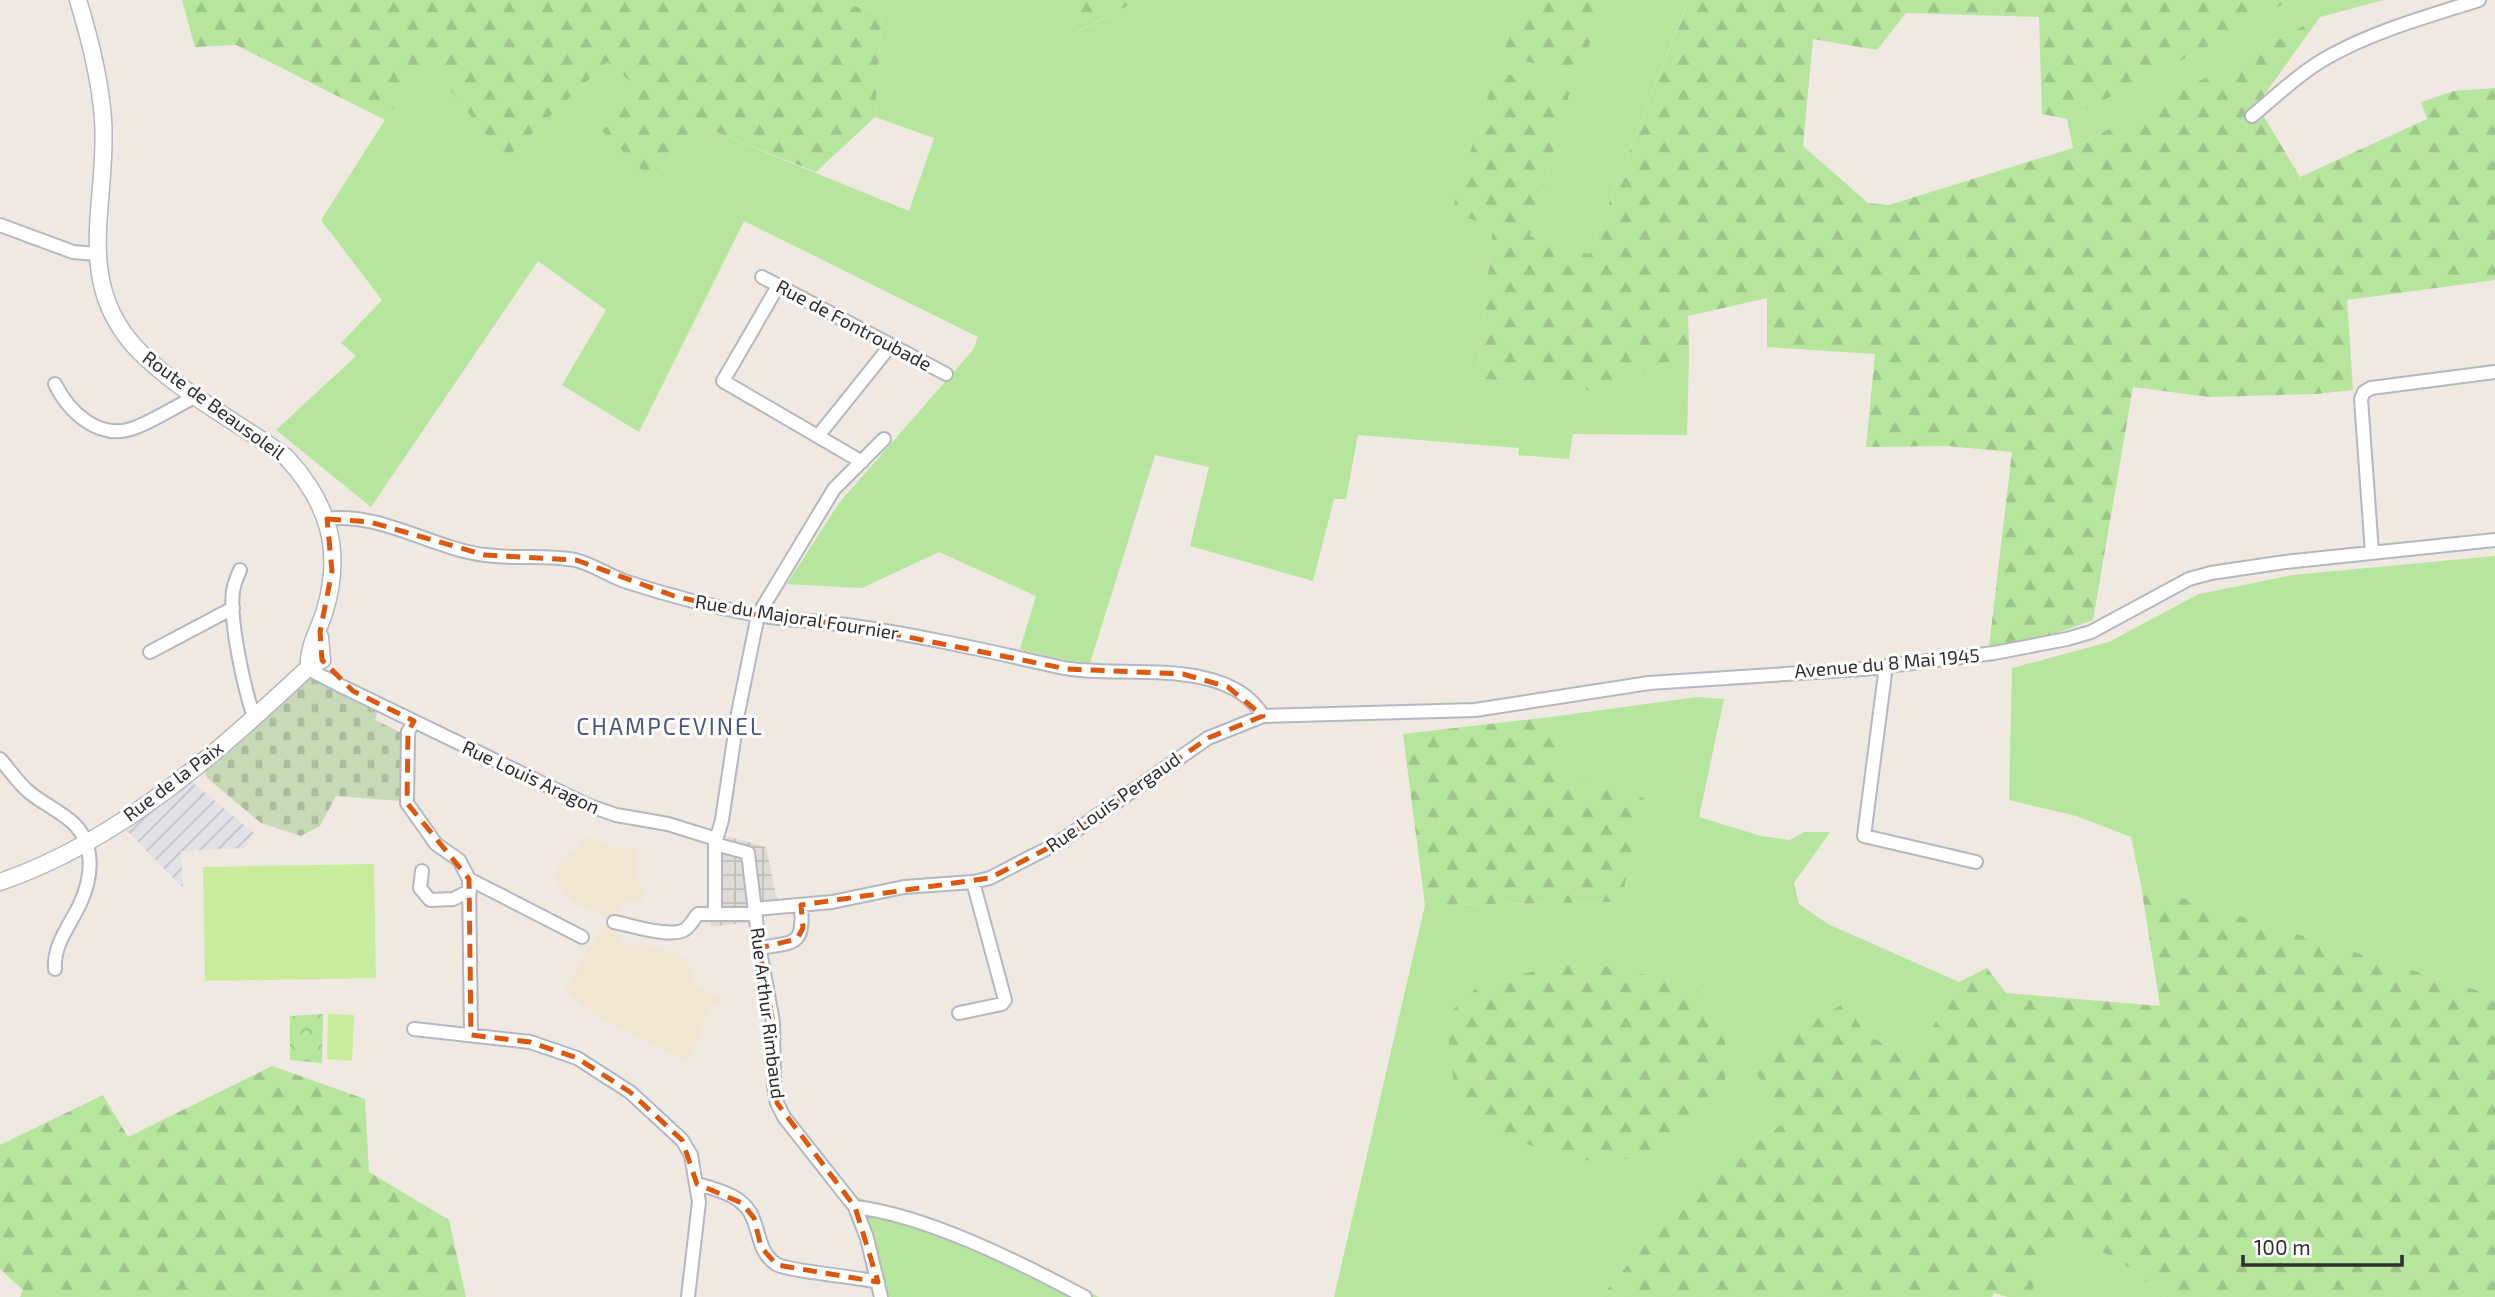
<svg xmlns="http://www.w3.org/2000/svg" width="2495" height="1297" viewBox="0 0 2495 1297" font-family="'Exo 2',sans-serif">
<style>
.industrial{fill:url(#industrial-furrows)}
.education{fill:#f0e6d1}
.grass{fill:#b6e59e}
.forest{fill:url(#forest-firs)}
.cemetery{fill:url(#cemetery-stones)}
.park{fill:url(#park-crowns)}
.pitch{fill:#c9ec9a}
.plaza{fill:url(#plaza-grid)}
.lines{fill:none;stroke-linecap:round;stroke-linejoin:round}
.street-casing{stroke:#b4b7c1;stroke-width:16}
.secondary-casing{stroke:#b4b7c1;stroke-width:19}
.street{stroke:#fff;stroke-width:12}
.secondary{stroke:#fff;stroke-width:16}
.marked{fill:none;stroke:#df570e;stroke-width:5;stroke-dasharray:14 9;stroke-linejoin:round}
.labels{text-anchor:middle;stroke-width:6;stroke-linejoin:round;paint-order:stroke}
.street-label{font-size:19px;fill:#2e2e2e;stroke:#fff}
.quarter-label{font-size:23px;letter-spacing:2px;fill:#4d5680;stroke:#fff}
</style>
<defs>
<pattern id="industrial-furrows" width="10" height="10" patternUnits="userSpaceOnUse" patternTransform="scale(1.75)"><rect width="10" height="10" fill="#e3e1e8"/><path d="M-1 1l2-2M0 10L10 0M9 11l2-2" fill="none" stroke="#c3c1c7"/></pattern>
<pattern id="forest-firs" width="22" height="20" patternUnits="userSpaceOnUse" patternTransform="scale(1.75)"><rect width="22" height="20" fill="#b6e59e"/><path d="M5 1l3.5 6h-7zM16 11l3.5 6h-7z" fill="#9dc588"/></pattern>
<pattern id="cemetery-stones" width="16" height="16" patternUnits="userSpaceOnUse" patternTransform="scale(1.75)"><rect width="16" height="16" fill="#c8d9b8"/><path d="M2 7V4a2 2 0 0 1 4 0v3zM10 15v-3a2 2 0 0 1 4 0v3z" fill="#acbb9e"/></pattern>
<pattern id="park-crowns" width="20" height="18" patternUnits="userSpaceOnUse" patternTransform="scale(1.75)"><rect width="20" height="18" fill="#b6e59e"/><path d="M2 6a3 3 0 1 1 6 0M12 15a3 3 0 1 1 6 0" fill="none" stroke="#9dc588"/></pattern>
<pattern id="plaza-grid" width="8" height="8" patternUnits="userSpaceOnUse" patternTransform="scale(1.75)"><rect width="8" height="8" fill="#dfdcd8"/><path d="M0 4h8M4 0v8" fill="none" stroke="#c0bdba"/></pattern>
</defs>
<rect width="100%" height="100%" fill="#efe9e1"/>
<!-- industrial -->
<path class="industrial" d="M192,782L255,834L244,848L181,851L183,888L126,830Z"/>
<!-- education -->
<path class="education" d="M582,836L619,850L621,847L637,851L634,876L640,880L643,889L642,902L626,898L616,918L577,905L564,893L557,883V869L561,860L576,849Z
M606,924L612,925L620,943L627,945L641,944L675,953L686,959L696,984L710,995L718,994L719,1002L710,1008L688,1062L600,1019L565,990L573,979L577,965Z"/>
<!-- grass -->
<path class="grass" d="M827,0H1070L1076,33L1139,0H1519L1502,57L1578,72L1608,0H1676L1686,6L1589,254L1530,236L1570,92L1452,213L1493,226L1477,378L1594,391L1689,354L1687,435L1573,434L1569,459L1518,455L1519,448L1358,435L1346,499H1334L1313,581L1190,546L1209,467L1155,455L1090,663L1063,660L1020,649L1036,596L939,552L862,588L787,584L839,503L973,350L978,337L744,221L639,432L562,385L606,310L538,261L371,507L276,430L356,356L341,343L382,300L321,220L385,120L428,61L505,159L607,61L640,89L654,180L696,124L909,211L934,138L875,117L882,12Z
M2291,0H2384L2320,17L2073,148L2067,119L2196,53Z
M2495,556V996L2141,885L2131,837L2076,816L2009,800L2012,668L2109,642L2199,594L2293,575Z
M1697,697L1724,699L1699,817L1761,836L1790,840L1804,832H1830L1794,883L1799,904L1828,924L1959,982L1916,1055L1866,1036L1751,1058L1782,1125L1715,1158L1601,1297H1334L1425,905L1621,902L1566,778L1551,717Z
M857,1197L993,1245L1099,1297H885L871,1235Z
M2061,1227L2128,1267L2165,1297H2029Z"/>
<!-- forest -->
<path class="forest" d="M182,0H827L882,12L875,117L816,172L696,124L653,181L602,131L640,89L607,62L505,159L428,62L385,120L236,45L195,47Z
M1070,0H1139L1075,33Z
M1519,0H1608L1578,72L1502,57Z
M1676,0H2291L2196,53L2067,119L2042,114L2039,17L1906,13L1877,50L1813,39L1803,146L1868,203L1889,205L2073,148L2320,17L2257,105L2300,177L2427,119L2421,102L2454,91L2495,88V280L2347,300L2353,390L2316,394L2209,397L2133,387L2093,620L2040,639L1989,647L2012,452L1947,446L1866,447L1875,354L1767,347V298L1688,316L1689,354L1594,391L1477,378L1493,226L1451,213L1496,71L1570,92L1530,236L1589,254L1686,7Z
M1551,717L1566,778L1644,798L1621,902L1425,905L1403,734Z
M2141,885L2495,996V1297H2165L2128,1267L2062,1228L2029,1297H2008L1994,1293L1992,1297H1601L1715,1158L1782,1125L1750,1058L1846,1002L1866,1036L1916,1055L1959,982L1987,968L2006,993L2160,1006Z
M1588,962L1695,986L1725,1042V1082L1651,1158L1567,1161L1482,1125L1455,1093L1446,1016L1485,980Z
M272,1066L365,1099L369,1172L449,1220L466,1297H20L23,1290L0,1269V1145L103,1095L128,1137Z"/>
<!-- cemetery -->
<path class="cemetery" d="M309,677L378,710L375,720L402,733L400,801L336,796L320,826L301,836L261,823L207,778L205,770Z"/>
<!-- park -->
<path class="park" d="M323,1014L322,1063L290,1060V1016Z"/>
<!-- pitch -->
<path class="pitch" d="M374,864L376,978L205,981L203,867Z
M328,1014L354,1015L352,1061L327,1059Z"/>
<!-- plaza -->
<path class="plaza" d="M712,832L766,847L779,910L755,912L752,922L711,927Z"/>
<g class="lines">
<defs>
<path id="street" d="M2252,116C2276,96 2301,72 2328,57C2374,31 2429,16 2479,0
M0,225L73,252L96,254
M762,277L946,374
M778,286L723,381L862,462
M55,384C69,412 99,441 134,428C153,421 171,409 189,400L194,394
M818,436L891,345
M327,519C378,511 434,549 485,555C515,559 546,555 575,560C592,564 608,575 624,581C667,595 712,607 757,615C786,620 817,621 847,625C918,635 989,651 1059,667C1116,680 1227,654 1263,716
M2372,553L2361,399L2364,392L2371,388L2495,372
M240,570C237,577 234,584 233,591C229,620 244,688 254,717
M150,652L233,608
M1886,666L1864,836L1976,862
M309,667L312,671L337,684L587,805L616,815L668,824L716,839
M414,721L408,732L407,803L436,844L459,860L469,879L471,1035
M0,759C10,770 17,782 29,792C42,803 60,811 73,823C96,845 92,878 80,904C70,925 53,945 55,969
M715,844L748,853L759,945L773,1022L774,1086L777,1103L784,1117L855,1207L867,1238L881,1297
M422,871L420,888L430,900L453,899L470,891
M469,879L582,937
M755,909L832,902L904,887L973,882L990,878L1058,843L1208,738L1263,716L1475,710L1649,683L1863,669L1994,653L2067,639L2091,632L2189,579L2211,573L2285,562L2495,540
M715,914V844L722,820L738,713L758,615L834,489L884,439
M614,922C631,925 669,938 684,930C691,926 693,919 698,914H755
M759,948C796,942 804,946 801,905
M959,1013L1002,1004L1005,1000L973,882
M414,1029L530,1042L577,1058L630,1092L682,1140L691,1155L699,1202L688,1297
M697,1184C719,1190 746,1196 754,1221C760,1237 760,1253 776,1264C786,1271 859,1277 878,1282
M855,1207C926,1215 1021,1263 1085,1297"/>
<path id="secondary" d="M78,0C90,39 100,78 103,119C109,201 72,279 136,348C177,391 238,422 286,457C328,502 343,550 325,610C320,628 307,648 309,667
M0,882C120,841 218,752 309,667L322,660L320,637"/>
</defs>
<!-- street casing -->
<use href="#street" class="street-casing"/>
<!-- secondary casing -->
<use href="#secondary" class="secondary-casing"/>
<!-- street -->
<use href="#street" class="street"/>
<!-- secondary -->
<use href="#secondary" class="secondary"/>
</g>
<!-- marked area -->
<path class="marked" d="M327,519L370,522L485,555L576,560L674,596L758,615L848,625L1067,669L1183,674L1228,687L1263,716L1208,738L1058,843L990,878L801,905L803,928L797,939L759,948L773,1022L777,1103L855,1207L878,1282L777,1265L761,1247L754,1218L742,1203L697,1184L682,1140L630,1092L577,1058L530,1042L471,1035L469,879L407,803L408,732L414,721L353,691L322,660L320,632L332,571Z"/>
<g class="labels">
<!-- street labels -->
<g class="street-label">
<text transform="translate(854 325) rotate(28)" y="7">Rue de Fontroubade</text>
<text transform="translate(214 405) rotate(36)" y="7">Route de Beausoleil</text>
<text transform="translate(797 617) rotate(9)" y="7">Rue du Majoral Fournier</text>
<text transform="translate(1887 663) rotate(-5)" y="7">Avenue du 8 Mai 1945</text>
<text transform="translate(531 777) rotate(25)" y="7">Rue Louis Aragon</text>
<text transform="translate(173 781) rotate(-37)" y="7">Rue de la Paix</text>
<text transform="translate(1113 802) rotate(-35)" y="7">Rue Louis Pergaud</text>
<text transform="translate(768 1013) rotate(83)" y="7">Rue Arthur Rimbaud</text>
</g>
<!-- quarter labels -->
<g class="quarter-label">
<text x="670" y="735">CHAMPCEVINEL</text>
</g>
</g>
<!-- scale -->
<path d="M2243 1255v10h159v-10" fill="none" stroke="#2e2e2e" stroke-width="3.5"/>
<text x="2254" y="1255" font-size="21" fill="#2e2e2e" stroke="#ffffff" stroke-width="5" paint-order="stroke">100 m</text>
</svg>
